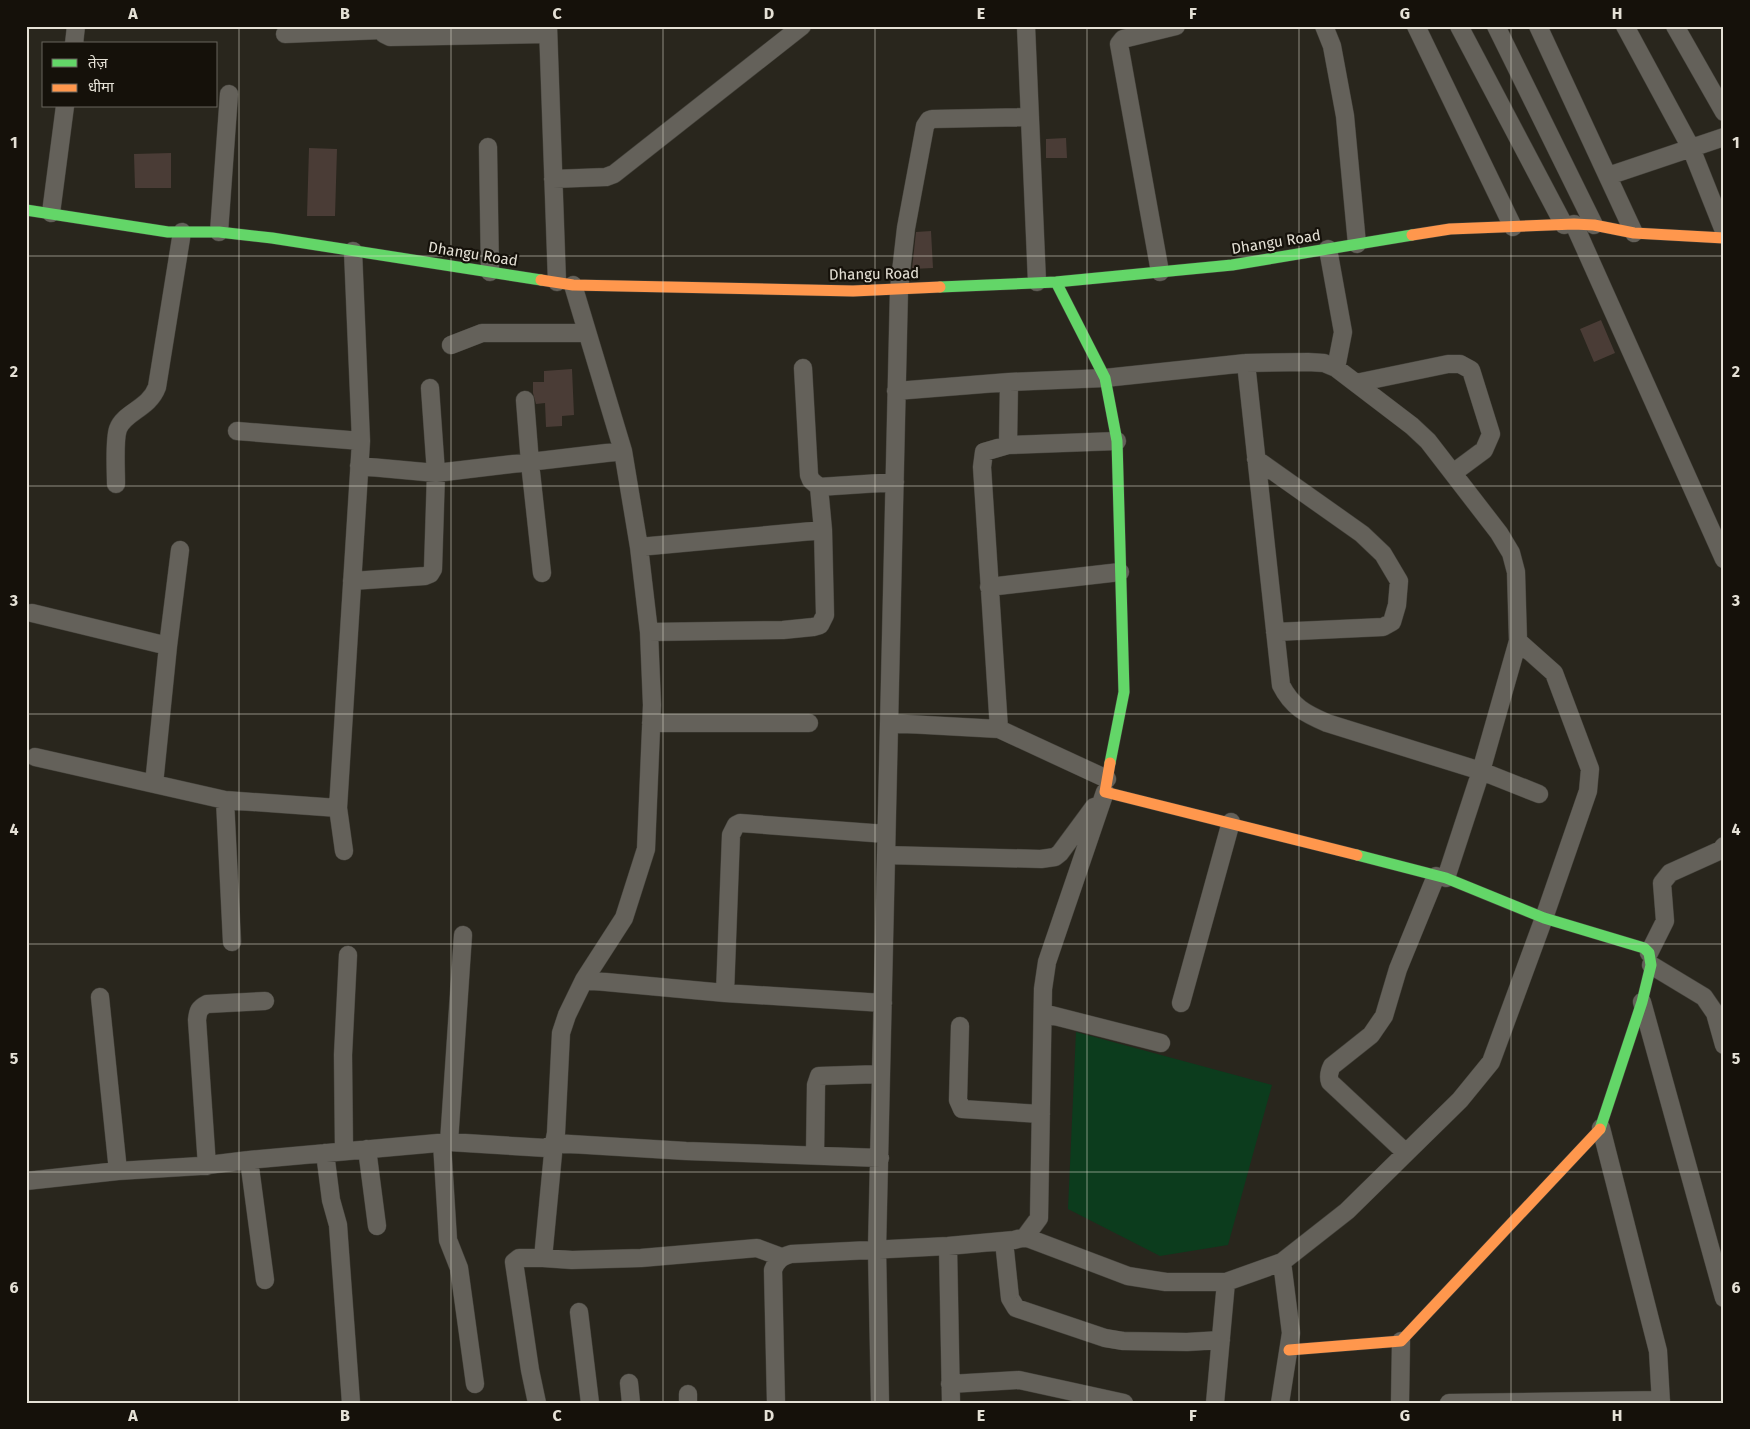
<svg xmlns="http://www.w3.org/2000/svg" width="1750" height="1429" viewBox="0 0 1750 1429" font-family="'Fira Sans','Noto Sans Devanagari',sans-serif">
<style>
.green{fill:#0c3c1d}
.building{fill:#4a3c36}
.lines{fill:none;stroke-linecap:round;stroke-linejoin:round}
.street-casing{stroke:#43413a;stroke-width:19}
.fast-casing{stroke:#43413a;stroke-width:12}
.slow-casing{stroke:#43413a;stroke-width:12}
.street{stroke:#64615a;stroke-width:18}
.fast{stroke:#63d668;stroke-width:11}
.slow{stroke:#ff974d;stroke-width:11}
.grid{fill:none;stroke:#e5e1d6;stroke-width:1;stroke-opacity:0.55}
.labels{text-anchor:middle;stroke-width:4.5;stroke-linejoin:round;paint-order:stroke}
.street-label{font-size:15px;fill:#e5e1d6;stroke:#15110a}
.neatline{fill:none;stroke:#e5e1d6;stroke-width:2}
.grid-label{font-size:16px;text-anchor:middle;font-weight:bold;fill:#e5e1d6}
</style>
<rect width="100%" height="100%" fill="#29261d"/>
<!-- green -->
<path class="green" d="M1076,1032L1272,1085L1228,1245L1160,1256L1068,1209Z"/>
<!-- building -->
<path class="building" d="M1066,138L1067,158H1046V139Z
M309,148L337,149L335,216H307Z
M171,153V188H135L134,154Z
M931,231L933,268L912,269L916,232Z
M1601,320L1615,353L1594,362L1580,329Z
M572,369L574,415L562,416V426L546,427L545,403L536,404L533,393V382H544V371Z"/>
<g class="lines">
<defs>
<path id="street" d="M548,26L557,282
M1026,26L1037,282
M1324,26L1332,46L1345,116L1357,244
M1416,26L1513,227
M1459,26L1564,225
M1496,26L1594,225
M1538,26L1634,233
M1625,26L1691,148L1724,231
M1675,26L1724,112
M285,34L382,30L384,34L390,37L548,34
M74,44L76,26
M488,147L490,272
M1608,176L1724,137
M553,179L606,177L614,174L802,26
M51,213L65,106
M1574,224L1724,559
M219,232L229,94
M1328,249L1343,332L1336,368
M1160,272L1119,44L1123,39L1176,26
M451,345L482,333H587
M1246,363L1281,685C1292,707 1306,714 1327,723L1481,771L1539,794
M803,368L809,475L811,480L819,487
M1356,383L1448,364H1460L1471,370L1491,434L1484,450L1453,473
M896,391L1009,382L1105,378L1246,363L1308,362L1324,363L1336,368L1412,426L1428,441L1499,533L1511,553L1516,572L1518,641L1481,771L1446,878
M525,400L530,463L542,573
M237,431L361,441
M1008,445L1009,382
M1256,459L1362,534L1383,554L1399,581L1397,605L1392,622L1383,627L1275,632
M359,466L436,473L623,451
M116,484C116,470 114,440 118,429C124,412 149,409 157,387L182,232
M639,547L823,530
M352,581L425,576L430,574L433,569L436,473L430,388
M989,587L1120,572
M32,613L168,646
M649,632L783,630L813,627L820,625L825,615L823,530L819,487L895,482
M651,723H809
M889,723L999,729L982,467L984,452L1008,445L1117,441
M999,729L1107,779
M35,757L225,800L338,808
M154,784L168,646L180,550
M225,800L232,942
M344,851L338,808L361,441L353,251
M886,855L1041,859L1055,857L1060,853L1094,807
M1649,953L1665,921L1662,883L1670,873L1721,850L1724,846
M1651,965L1704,997L1715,1013L1724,1045
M584,980L725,993L883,1003
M725,993L731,835L736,825L740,823L886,834
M100,997L118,1171
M1642,1002L1724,1298
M1181,1003L1231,822
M1043,1013L1161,1043
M960,1026L958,1100L962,1109L1041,1114
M1601,1128L1658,1351L1661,1403
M449,1142L463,935
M442,1143L448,1240L459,1268L475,1384
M367,1149L377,1226
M344,1151L343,1055L348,955
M325,1153L331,1200L338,1225L351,1403
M1406,1153L1330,1082C1328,1076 1329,1072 1332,1066L1371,1035L1384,1016L1398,969L1436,876
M815,1156L816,1085L819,1076L881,1074
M249,1160L265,1280
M207,1166L197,1020C198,1011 199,1008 207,1004L265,1001
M26,1181L118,1171L200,1166L249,1160L449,1142L546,1148L554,1143L556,1133L561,1033L567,1015L584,980L624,918L646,849L652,705L649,632L639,547L623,451L573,285
M1025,1237L1128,1276L1166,1282H1226L1282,1262L1291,1333L1280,1403
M1004,1241L1010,1298L1016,1308L1105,1338L1123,1341L1187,1342L1221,1340
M948,1246L951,1403
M543,1258L572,1260L641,1258L757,1248L781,1257
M1282,1262L1347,1211L1460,1100L1491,1062L1544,918L1588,791L1590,769L1554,673L1518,641
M579,1312L590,1403
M629,1383L631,1403
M950,1384L1019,1380L1124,1403
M688,1394V1403
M537,1403L530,1370L514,1262L519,1258H543L554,1143L686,1151L880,1158
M776,1403L773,1270C777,1260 781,1257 791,1254L948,1246L1014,1240L1025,1237L1039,1218L1043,989L1047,962L1105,792
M880,1403L877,1249L899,289L906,228L925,126L929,120L932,119L1030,117
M1215,1403L1226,1282
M1400,1403L1401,1341
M1449,1403L1661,1400"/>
<path id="fast" d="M26,210L168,232H219L272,238L541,280
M1056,282L1105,378L1117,441L1124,692L1110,763
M940,287L1056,282L1232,265L1412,235
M1357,855L1446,878L1544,918L1644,948L1649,953L1651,965L1642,1002L1600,1129"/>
<path id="slow" d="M1412,235L1450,229L1574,224L1594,225L1634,233L1724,238
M541,280L573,285L853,291L940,287
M1110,763L1105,792L1357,855
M1289,1350L1401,1341L1600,1129"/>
</defs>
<!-- street casing -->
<use href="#street" class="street-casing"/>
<!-- fast casing -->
<use href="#fast" class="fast-casing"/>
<!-- slow casing -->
<use href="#slow" class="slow-casing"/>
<!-- street -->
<use href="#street" class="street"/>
<!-- fast -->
<use href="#fast" class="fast"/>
<!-- slow -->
<use href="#slow" class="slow"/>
</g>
<!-- grid -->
<path class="grid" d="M239,26V1403M451,26V1403M663,26V1403M875,26V1403M1087,26V1403M1299,26V1403M1511,26V1403M26,256H1724M26,486H1724M26,714H1724M26,944H1724M26,1172H1724"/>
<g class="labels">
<!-- street labels -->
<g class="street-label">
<text transform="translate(1276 242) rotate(-9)" y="5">Dhangu Road</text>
<text transform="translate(473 254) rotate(9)" y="5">Dhangu Road</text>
<text transform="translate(874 274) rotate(-1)" y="5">Dhangu Road</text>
</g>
</g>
<!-- border -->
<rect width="1750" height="1429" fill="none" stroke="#15110a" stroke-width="55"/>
<!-- legend -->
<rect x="42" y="42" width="175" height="65" fill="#15110a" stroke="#68645c"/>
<rect x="52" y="59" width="25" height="8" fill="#63d668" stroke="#68645c"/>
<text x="88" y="68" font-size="15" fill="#e5e1d6">तेज़</text>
<rect x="52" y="84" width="25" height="8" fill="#ff974d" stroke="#68645c"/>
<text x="88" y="92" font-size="15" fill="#e5e1d6">धीमा</text>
<rect x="28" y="28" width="1694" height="1374" class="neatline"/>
<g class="grid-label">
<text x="133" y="19">A</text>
<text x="345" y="19">B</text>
<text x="557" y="19">C</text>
<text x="769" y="19">D</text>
<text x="981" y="19">E</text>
<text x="1193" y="19">F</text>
<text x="1405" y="19">G</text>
<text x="1617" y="19">H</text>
<text x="14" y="148">1</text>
<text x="1736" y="148">1</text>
<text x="14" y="377">2</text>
<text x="1736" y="377">2</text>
<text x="14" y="606">3</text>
<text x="1736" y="606">3</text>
<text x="14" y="835">4</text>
<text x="1736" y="835">4</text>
<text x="14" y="1064">5</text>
<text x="1736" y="1064">5</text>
<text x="14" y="1293">6</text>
<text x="1736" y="1293">6</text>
<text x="133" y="1421">A</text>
<text x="345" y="1421">B</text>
<text x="557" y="1421">C</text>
<text x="769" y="1421">D</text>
<text x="981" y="1421">E</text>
<text x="1193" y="1421">F</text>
<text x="1405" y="1421">G</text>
<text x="1617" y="1421">H</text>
</g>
</svg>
